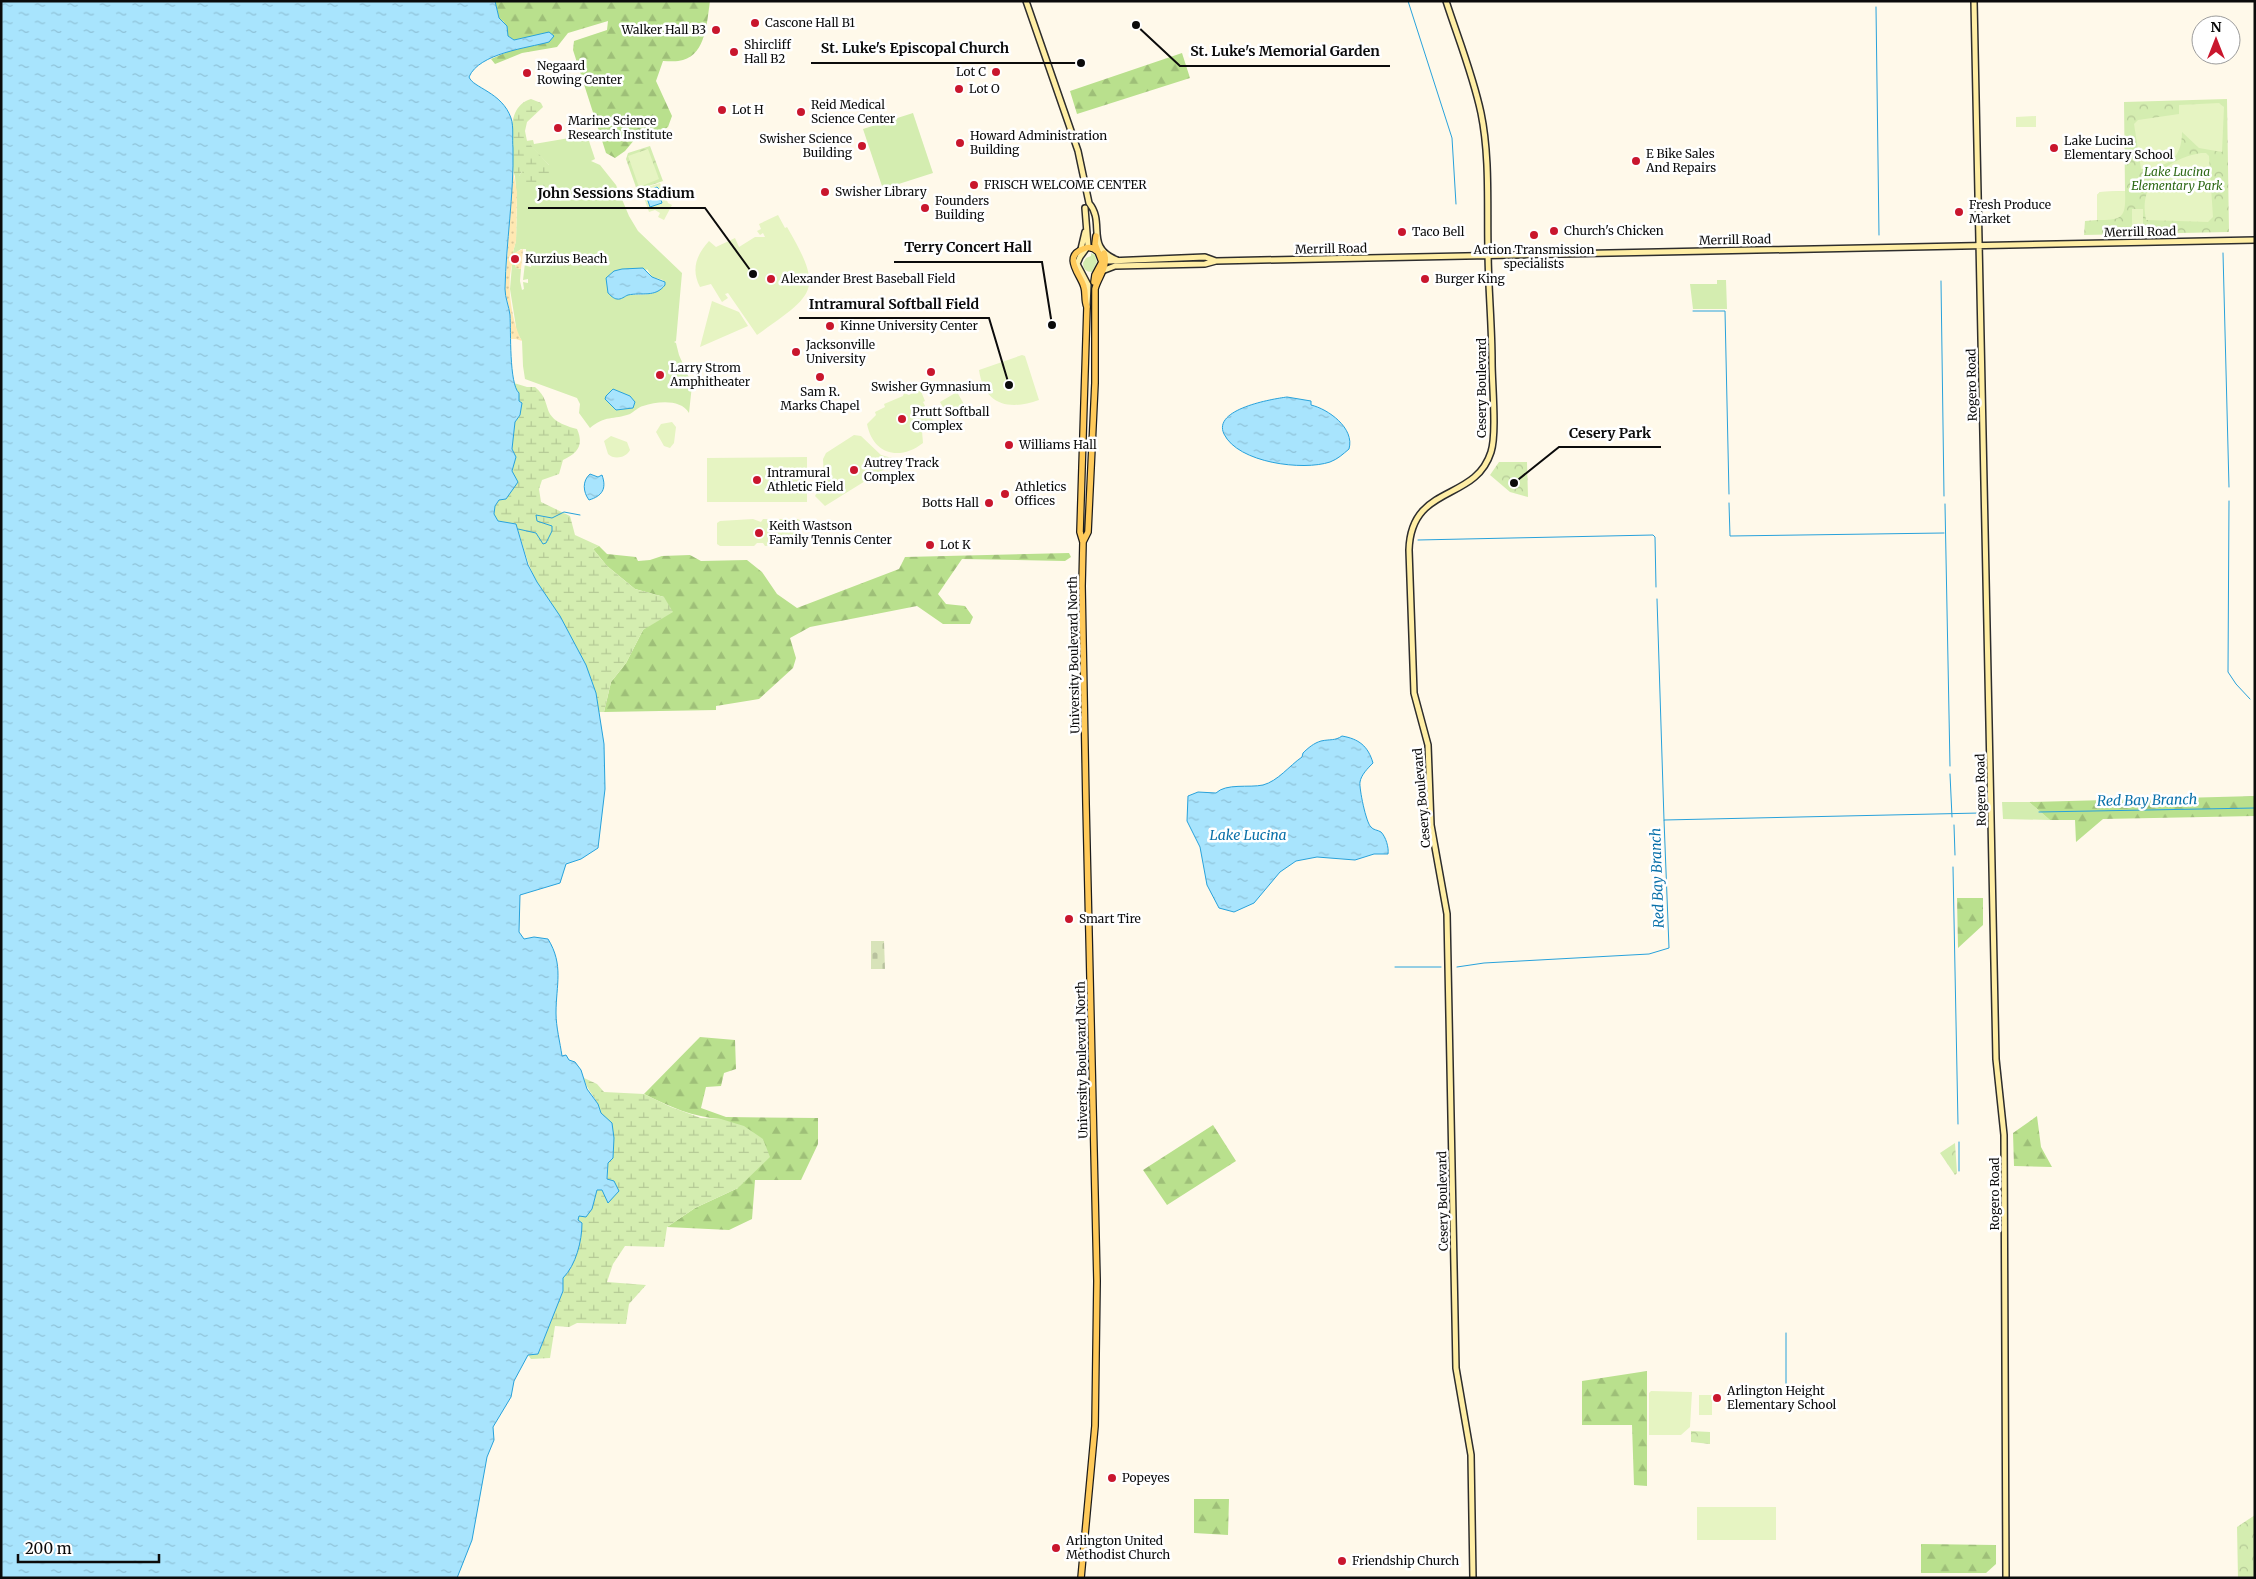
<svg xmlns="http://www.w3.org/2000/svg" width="2256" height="1579" viewBox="0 0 2256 1579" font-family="Merriweather,serif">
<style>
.grass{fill:#d4edb0;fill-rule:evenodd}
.forest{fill:url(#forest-firs)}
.wetland{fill:url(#wetland-marsh)}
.sand{fill:url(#sand-dots)}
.cemetery{fill:url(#cemetery-stones)}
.park{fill:url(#park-crowns)}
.pitch{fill:#e6f4c2}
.water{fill:url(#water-ripples);stroke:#28a2db}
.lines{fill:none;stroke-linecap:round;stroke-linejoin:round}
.stream{stroke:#28a2db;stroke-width:1}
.secondary-casing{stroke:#2d2d2d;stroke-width:8}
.primary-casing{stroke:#1c1c1c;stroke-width:8}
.secondary{stroke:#ffeea5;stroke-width:5}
.primary{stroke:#ffca5a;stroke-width:5.5}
.poi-dot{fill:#c9162d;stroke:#fff;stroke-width:2}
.labels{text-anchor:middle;stroke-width:5;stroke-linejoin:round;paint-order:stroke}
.poi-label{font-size:12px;fill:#0b0b0b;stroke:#fff;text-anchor:start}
.park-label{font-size:12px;font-style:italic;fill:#2e6916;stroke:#fff}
.street-label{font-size:12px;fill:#0b0b0b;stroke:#fff}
.water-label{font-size:14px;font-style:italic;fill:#0970a9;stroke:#fff}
.leader{fill:none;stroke:#0b0b0b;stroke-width:2}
.callout-dot{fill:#0b0b0b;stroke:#fff;stroke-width:2}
.callout-label{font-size:14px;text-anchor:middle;font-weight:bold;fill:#0b0b0b;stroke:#fff;stroke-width:5;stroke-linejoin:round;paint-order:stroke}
</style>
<defs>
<pattern id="forest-firs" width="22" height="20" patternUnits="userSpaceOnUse" patternTransform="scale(1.25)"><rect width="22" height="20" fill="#b9e08d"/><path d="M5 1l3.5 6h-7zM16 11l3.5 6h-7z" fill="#9ebf78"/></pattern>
<pattern id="wetland-marsh" width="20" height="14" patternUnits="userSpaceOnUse" patternTransform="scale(1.25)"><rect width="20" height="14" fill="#d4edb0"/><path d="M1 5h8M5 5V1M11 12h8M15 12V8" fill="none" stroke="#b5ca96"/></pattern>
<pattern id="sand-dots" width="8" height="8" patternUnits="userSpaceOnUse" patternTransform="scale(1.25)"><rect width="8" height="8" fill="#ffe8b2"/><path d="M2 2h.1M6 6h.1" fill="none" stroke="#d9c698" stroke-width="1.8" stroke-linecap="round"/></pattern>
<pattern id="cemetery-stones" width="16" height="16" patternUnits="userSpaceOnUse" patternTransform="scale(1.25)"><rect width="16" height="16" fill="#d8e3b9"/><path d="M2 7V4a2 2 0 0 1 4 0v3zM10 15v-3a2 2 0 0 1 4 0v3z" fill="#b8c19e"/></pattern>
<pattern id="park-crowns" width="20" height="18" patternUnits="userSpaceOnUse" patternTransform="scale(1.25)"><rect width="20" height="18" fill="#d4edb0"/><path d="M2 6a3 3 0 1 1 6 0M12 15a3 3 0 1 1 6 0" fill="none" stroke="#b5ca96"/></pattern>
<pattern id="water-ripples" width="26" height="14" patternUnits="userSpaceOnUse" patternTransform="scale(1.25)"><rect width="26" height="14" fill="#a8e4fd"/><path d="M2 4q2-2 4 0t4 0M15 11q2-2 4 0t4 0" fill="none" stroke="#8fc2d8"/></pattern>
</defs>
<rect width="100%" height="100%" fill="#fff9ea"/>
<!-- grass -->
<path class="grass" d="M913,113L933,173L883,189L863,129Z
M587,135L595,159L591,161L600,165L616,185L629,216L638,231L682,273L676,341L674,342L676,343L679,355L692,385L689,413C681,399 658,401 643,406C638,407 634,412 630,414C613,420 605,415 590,428L579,413L580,404L577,398L525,379L523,366L522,341L517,333L510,289L512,265L515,263L516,268L521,269L520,281L522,290L524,289L523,282L528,283V279L523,280L525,263L527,266L531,267L532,257H528L526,259V249H521L514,254L513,252L516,241L517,203L515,176H519L522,171L549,165L526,141L533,140L534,144ZM647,269L652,277L663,280L665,285C656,297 641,294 626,295Z
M1091,253L1095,255L1097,262L1092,272C1086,272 1083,269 1083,263L1086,258L1091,256Z
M1717,280H1726L1727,309H1693L1690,284H1717Z
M2002,802H2029L2050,820L2003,819Z"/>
<!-- forest -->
<path class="forest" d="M495,1H710C707,21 706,54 683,60C677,62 669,61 663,61L656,81L672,116L668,127L647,140L635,139L625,151L615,158L606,153L573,50L574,41L607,30L608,21L568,33L557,47L522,53L495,64L491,59L514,49L549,42L530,37L514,40L508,36L504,22L499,18Z
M1182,53L1190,78L1077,114L1070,91Z
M599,546L607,554L636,557L638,561L650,560L662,556L690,555L701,561L747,560L762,572L777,594L797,608L899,569L905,557L1069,553L1071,557L1065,561L962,559L938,594L946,604L965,606L973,617L970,624H943L917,606L810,627L790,638L796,658L793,668L759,699L716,706V710L604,712L611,682L626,663L643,630L664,597L635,589L607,566L593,549Z
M2255,796V816L2103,819L2076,842L2075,820H2050L2029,802Z
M1957,898H1983V925L1958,948Z
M700,1037L735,1040L736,1069L724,1073L721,1086L706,1087L701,1108L726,1117L818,1118V1144L801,1180H755L752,1219L729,1230L667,1227L695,1208L738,1188L721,1119C693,1117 670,1107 644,1094Z
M2037,1116L2041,1147L2052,1167L2014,1166L2013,1133Z
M1213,1125L1236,1161L1167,1205L1143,1170Z
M1647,1371V1486L1634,1485L1632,1425H1582V1381Z
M1194,1499H1229L1228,1535L1194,1533Z
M1921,1544L1996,1545V1564L1986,1573H1921Z"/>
<!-- wetland -->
<path class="wetland" d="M531,99L541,103L543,107L527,122L525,131L527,141L549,165L551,180L547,187L542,191H533L527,188L522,171L519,176H515L513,171C513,149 503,107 531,99Z
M514,383L527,387H535C556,405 536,418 577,429C584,445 578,453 563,460L559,474L542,480L539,489L541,502L570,516L575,535L599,546L593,549L607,566L635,589L664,597L673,612L643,630L626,663L611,682L604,712H597C593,663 560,624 537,582C527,564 523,544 516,524L498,521L494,514L495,506L499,500L506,499L514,478L512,468L516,457L512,449L515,422L520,415Z
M584,1078L597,1084L604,1092L644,1094L671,1107L701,1118L721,1119L744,1126L763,1139L770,1157L738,1188L695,1208L667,1227L664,1247L625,1246L613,1264L607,1282L646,1285L629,1304L626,1324L577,1323L569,1327L555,1326L550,1358L531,1359L528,1355L538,1354L563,1291V1278L582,1231L577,1220L579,1216L592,1209L597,1190H602C603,1187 606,1183 607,1180C611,1167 604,1118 598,1105C594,1095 587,1090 584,1078Z"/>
<!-- sand -->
<path class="sand" d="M513,171L517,192L516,241L513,252L514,253L523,249L521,269L516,268L515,263L512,265C506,284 512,324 522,341L516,339H511L509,307L505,292Z"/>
<!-- cemetery -->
<path class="cemetery" d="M871,941H884L885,969H871Z"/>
<!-- park -->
<path class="park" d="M2227,99L2229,232L2084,235L2085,221L2097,220V195L2100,192L2125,191L2124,102Z
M650,146L663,181L637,190L626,159L628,153Z
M1499,462H1527L1528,497L1510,492L1490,475Z
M1955,1143L1957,1173L1955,1175L1940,1153Z
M1691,1431L1710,1432V1444L1691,1442Z
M2255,1515V1578H2238L2237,1527Z"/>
<!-- pitch -->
<path class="pitch" d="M2219,103L2224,107L2222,152L2199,148L2182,132C2182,160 2167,167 2141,169L2134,124L2138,120L2179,114V105Z
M2036,116V127H2016V117Z
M648,149L659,179L639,187L628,156Z
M2201,153H2206L2209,156L2213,217L2208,222L2146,220C2145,214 2144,207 2145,201C2149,173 2176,157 2201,153Z
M660,183L668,203L672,205L664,220L658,217L660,213L655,210L649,212L641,189Z
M2125,191C2126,218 2123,220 2097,220V195L2100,192Z
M2132,209H2143V227H2132Z
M778,215L785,228L787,227C825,292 814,294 757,335L728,293L725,294L728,298L722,302L711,284L700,287C691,270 696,255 709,241L716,247L735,238L739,247L755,237H765L763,233L760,235L757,231L761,229L759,224Z
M712,301L739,312L748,326L700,347Z
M1022,355L1025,356L1039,400C1009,411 984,405 979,370Z
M920,389L925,401L923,402L935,425L922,431L923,443C900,461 873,455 867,424L876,415L875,412L885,407L884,404L903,396L904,393L909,395Z
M957,392L965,406L948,416L940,402Z
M672,422L676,427L674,443L670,448L664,446L656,432L661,424Z
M854,435L861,436L881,455L899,460L825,506L815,496L824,479L823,459L826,453Z
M611,436L627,442L630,450C626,458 614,460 608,454L604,441Z
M807,457V502H707V458Z
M753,519L761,522L763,519H798L801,521V543L799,545L765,546L763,543H757L754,546H720L717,544V523L720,521Z
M1651,1391L1692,1392L1690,1427L1681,1435H1649V1393Z
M1699,1395H1712V1415H1699Z
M1697,1507H1776V1540H1697Z"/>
<!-- water -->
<path class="water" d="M1,1H495L499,18L507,26L508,36L514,40L549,32L554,36L549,42C528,48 479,53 469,77C473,88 502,92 511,118C514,127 512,139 513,148C514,196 506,242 505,289C505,298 509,306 510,315C511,331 509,384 519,393V401L522,403L520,415L515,422L512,449L516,457L512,471L518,482L506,499L499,500L495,506L494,514L498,521L516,524L528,565L537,582L560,616L586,665L596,693L604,744L605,789L598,848L581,859L566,864L560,883L520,895L519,932L524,939L534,937L548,939C564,965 556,985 556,1013C556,1027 560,1042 562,1056L566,1055L569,1060L575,1062L581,1070L587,1089L598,1104L601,1113L612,1123L614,1138L613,1158L608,1163L607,1179L614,1181L619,1191L608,1203L602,1190H597L592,1209L586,1217L579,1216L578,1220L582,1223C582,1241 576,1265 563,1278V1291L538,1354L528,1355L514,1381L511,1397L493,1427L494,1440L487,1457L472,1540L457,1578H1Z
M657,187L660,190L659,194L662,203L650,207L645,192Z
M643,268L652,277L665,282V285C655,298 642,292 628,295C625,296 621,300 617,299C614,299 610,295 608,293L606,278L614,271L622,269Z
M613,389L630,396L635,402L633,408L616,410L605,399L606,396Z
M1287,397L1311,401V405C1328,409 1355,428 1349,449C1343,454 1338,459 1330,462C1303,471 1238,463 1224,434C1212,409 1272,399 1287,397Z
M590,474L598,477L602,475C607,489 602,496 589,500C583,492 582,481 590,474Z
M1342,736C1359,739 1368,746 1373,763C1368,768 1361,775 1360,782C1359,788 1366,823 1371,827C1373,830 1378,830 1381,832C1386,837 1389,848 1388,854H1374L1355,860L1317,857L1296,861L1280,872L1254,903L1234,912L1219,908L1207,885L1200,847L1187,821L1188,796L1198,792L1216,793C1226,783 1249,788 1263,785C1278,781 1289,766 1302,757L1303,753C1308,748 1314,743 1321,741C1330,739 1335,741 1342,736Z"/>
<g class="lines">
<!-- stream -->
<path class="stream" d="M1408,1L1452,138L1456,204
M1876,7L1879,235
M2223,253L2229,487
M1941,281L1944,496
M1693,311H1725L1729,494
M2229,501L2228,672L2236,684L2250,699
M1729,503L1730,536L1944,533
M1945,504L1950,766
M518,529L536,533L543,544L546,543L552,531V526L537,521L536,515L552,518L564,512L580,515
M1418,540L1653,535L1655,537L1656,587
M1657,599L1664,820
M1950,774L1952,817
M2039,812L2255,808
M1954,825L1955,855
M1953,867L1958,1124
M1395,967H1441
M1457,967L1484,963L1649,954L1669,948L1664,820L1980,813
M1959,1142V1171
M1786,1333V1387"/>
<defs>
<path id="secondary" d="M1026,1L1078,151L1089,203C1106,223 1084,247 1117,260
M1446,1C1458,38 1473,75 1481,113C1490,157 1487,204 1488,249C1488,286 1492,324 1492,362C1492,384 1497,433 1491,452C1475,503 1411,483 1409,550L1414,693L1428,745L1431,825L1447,914L1456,1368L1471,1455L1473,1578
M1974,1L1996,1059L2004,1135L2006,1578
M1085,208L1088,246L1080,257L1077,264L1088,285L1087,307
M1081,249L1085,232
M1103,260L1109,261L1205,257L1216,261
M1102,271L1115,266L1205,264L1216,261L2255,240"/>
<path id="primary" d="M1094,282L1095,275L1102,262L1095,244L1096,236
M1083,542L1088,532L1095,383V289C1098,277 1109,266 1104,253
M1081,1578L1095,1426L1097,1281L1086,804L1082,586L1083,542L1080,532L1087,307C1084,300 1086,293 1084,287C1081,275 1062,257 1083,249C1089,246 1094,248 1098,252"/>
</defs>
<!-- secondary casing -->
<use href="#secondary" class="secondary-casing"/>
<!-- primary casing -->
<use href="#primary" class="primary-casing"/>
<!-- secondary -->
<use href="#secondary" class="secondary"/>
<!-- primary -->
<use href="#primary" class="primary"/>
</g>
<!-- markers -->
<g class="poi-dot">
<circle cx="755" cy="23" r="5"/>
<circle cx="716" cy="30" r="5"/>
<circle cx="734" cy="52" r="5"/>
<circle cx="996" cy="72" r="5"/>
<circle cx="527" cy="73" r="5"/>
<circle cx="959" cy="89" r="5"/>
<circle cx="722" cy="110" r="5"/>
<circle cx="801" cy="112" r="5"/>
<circle cx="558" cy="128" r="5"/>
<circle cx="960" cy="143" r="5"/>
<circle cx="862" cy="146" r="5"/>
<circle cx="2054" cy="148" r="5"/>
<circle cx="1636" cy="161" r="5"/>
<circle cx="974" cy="185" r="5"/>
<circle cx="825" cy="192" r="5"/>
<circle cx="925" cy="208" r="5"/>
<circle cx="1959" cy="212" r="5"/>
<circle cx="1554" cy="231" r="5"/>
<circle cx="1402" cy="232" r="5"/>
<circle cx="1534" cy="235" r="5"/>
<circle cx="515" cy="259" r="5"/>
<circle cx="771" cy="279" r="5"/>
<circle cx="1425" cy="279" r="5"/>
<circle cx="830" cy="326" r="5"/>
<circle cx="796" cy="352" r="5"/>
<circle cx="931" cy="372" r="5"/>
<circle cx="660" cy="375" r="5"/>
<circle cx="820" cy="377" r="5"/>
<circle cx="902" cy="419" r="5"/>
<circle cx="1009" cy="445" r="5"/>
<circle cx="854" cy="470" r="5"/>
<circle cx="757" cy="480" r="5"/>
<circle cx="1005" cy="494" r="5"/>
<circle cx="989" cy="503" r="5"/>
<circle cx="759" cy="533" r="5"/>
<circle cx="930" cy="545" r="5"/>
<circle cx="1069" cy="919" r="5"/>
<circle cx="1717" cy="1398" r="5"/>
<circle cx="1112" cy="1478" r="5"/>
<circle cx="1056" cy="1548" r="5"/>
<circle cx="1342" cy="1561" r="5"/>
</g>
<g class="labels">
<!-- poi labels -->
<g class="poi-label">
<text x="765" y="27">Cascone Hall B1</text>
<text x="706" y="34" text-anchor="end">Walker Hall B3</text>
<text x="744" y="49">Shircliff<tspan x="744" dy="14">Hall B2</tspan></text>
<text x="537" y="70">Negaard<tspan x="537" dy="14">Rowing Center</tspan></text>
<text x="986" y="76" text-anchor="end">Lot C</text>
<text x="969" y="93">Lot O</text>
<text x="811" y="109">Reid Medical<tspan x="811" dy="14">Science Center</tspan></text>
<text x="732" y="114">Lot H</text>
<text x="568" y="125">Marine Science<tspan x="568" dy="14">Research Institute</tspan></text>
<text x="970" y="140">Howard Administration<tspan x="970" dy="14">Building</tspan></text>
<text x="852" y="143" text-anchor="end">Swisher Science<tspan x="852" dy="14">Building</tspan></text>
<text x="2064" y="145">Lake Lucina<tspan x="2064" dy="14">Elementary School</tspan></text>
<text x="1646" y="158">E Bike Sales<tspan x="1646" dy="14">And Repairs</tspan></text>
<text x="984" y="189">FRISCH WELCOME CENTER</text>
<text x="835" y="196">Swisher Library</text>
<text x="935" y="205">Founders<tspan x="935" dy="14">Building</tspan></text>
<text x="1969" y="209">Fresh Produce<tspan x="1969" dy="14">Market</tspan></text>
<text x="1564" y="235">Church's Chicken</text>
<text x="1412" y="236">Taco Bell</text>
<text x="1534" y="254" text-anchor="middle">Action Transmission<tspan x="1534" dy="14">specialists</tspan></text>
<text x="525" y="263">Kurzius Beach</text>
<text x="781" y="283">Alexander Brest Baseball Field</text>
<text x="1435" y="283">Burger King</text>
<text x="840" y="330">Kinne University Center</text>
<text x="806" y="349">Jacksonville<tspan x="806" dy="14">University</tspan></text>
<text x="670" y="372">Larry Strom<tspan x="670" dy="14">Amphitheater</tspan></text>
<text x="931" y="391" text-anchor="middle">Swisher Gymnasium</text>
<text x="820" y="396" text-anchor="middle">Sam R.<tspan x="820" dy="14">Marks Chapel</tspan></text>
<text x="912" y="416">Prutt Softball<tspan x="912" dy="14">Complex</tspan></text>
<text x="1019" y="449">Williams Hall</text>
<text x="864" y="467">Autrey Track<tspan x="864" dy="14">Complex</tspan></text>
<text x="767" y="477">Intramural<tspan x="767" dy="14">Athletic Field</tspan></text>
<text x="1015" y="491">Athletics<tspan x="1015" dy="14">Offices</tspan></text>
<text x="979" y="507" text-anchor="end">Botts Hall</text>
<text x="769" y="530">Keith Wastson<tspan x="769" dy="14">Family Tennis Center</tspan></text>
<text x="940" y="549">Lot K</text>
<text x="1079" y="923">Smart Tire</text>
<text x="1727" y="1395">Arlington Height<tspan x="1727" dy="14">Elementary School</tspan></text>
<text x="1122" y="1482">Popeyes</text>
<text x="1066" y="1545">Arlington United<tspan x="1066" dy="14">Methodist Church</tspan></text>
<text x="1352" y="1565">Friendship Church</text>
</g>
<!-- park labels -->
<g class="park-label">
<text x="2177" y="176">Lake Lucina<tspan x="2177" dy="14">Elementary Park</tspan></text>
</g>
<!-- street labels -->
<g class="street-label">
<text transform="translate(2140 232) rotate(-1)" y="4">Merrill Road</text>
<text transform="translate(1735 240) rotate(-1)" y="4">Merrill Road</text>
<text transform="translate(1331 249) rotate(-1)" y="4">Merrill Road</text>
<text transform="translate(1972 385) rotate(-91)" y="4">Rogero Road</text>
<text transform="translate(1482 388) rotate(-90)" y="4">Cesery Boulevard</text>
<text transform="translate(1074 655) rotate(-91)" y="4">University Boulevard North</text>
<text transform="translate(1981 790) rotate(-91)" y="4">Rogero Road</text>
<text transform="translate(1422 798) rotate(-95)" y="4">Cesery Boulevard</text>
<text transform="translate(1082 1060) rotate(-91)" y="4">University Boulevard North</text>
<text transform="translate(1995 1194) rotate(-90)" y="4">Rogero Road</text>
<text transform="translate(1443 1201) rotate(-91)" y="4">Cesery Boulevard</text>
</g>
<!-- water labels -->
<g class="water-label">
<text transform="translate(2147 800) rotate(-1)" y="5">Red Bay Branch</text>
<text x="1248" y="840">Lake Lucina</text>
<text transform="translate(1657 878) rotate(-92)" y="5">Red Bay Branch</text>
</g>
</g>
<!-- callouts -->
<path class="leader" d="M1081 63L1019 63H811M1136 25L1180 66H1390M753 274L705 208H528M1052 325L1042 262H894M1009 385L989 318H799M1514 483L1559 447H1661"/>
<g class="callout-dot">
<circle cx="1081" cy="63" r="5"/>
<circle cx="1136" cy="25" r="5"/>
<circle cx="753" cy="274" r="5"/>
<circle cx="1052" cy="325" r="5"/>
<circle cx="1009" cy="385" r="5"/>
<circle cx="1514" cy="483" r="5"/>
</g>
<g class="callout-label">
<text x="915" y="53">St. Luke's Episcopal Church</text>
<text x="1285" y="56">St. Luke's Memorial Garden</text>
<text x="616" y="198">John Sessions Stadium</text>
<text x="968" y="252">Terry Concert Hall</text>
<text x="894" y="309">Intramural Softball Field</text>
<text x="1610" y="438">Cesery Park</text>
</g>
<!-- border -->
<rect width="2256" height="1579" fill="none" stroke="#0b0b0b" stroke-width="5"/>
<!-- north arrow -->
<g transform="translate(2216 40)"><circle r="24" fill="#ffffff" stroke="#9d9d9d"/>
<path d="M0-4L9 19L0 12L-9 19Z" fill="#c9162d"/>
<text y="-8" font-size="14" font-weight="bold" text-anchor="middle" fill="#0b0b0b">N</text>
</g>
<!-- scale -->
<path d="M18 1554v8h141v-8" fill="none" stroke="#0b0b0b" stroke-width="2.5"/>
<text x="25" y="1554" font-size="15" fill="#0b0b0b" stroke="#ffffff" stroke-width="4" paint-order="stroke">200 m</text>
</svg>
